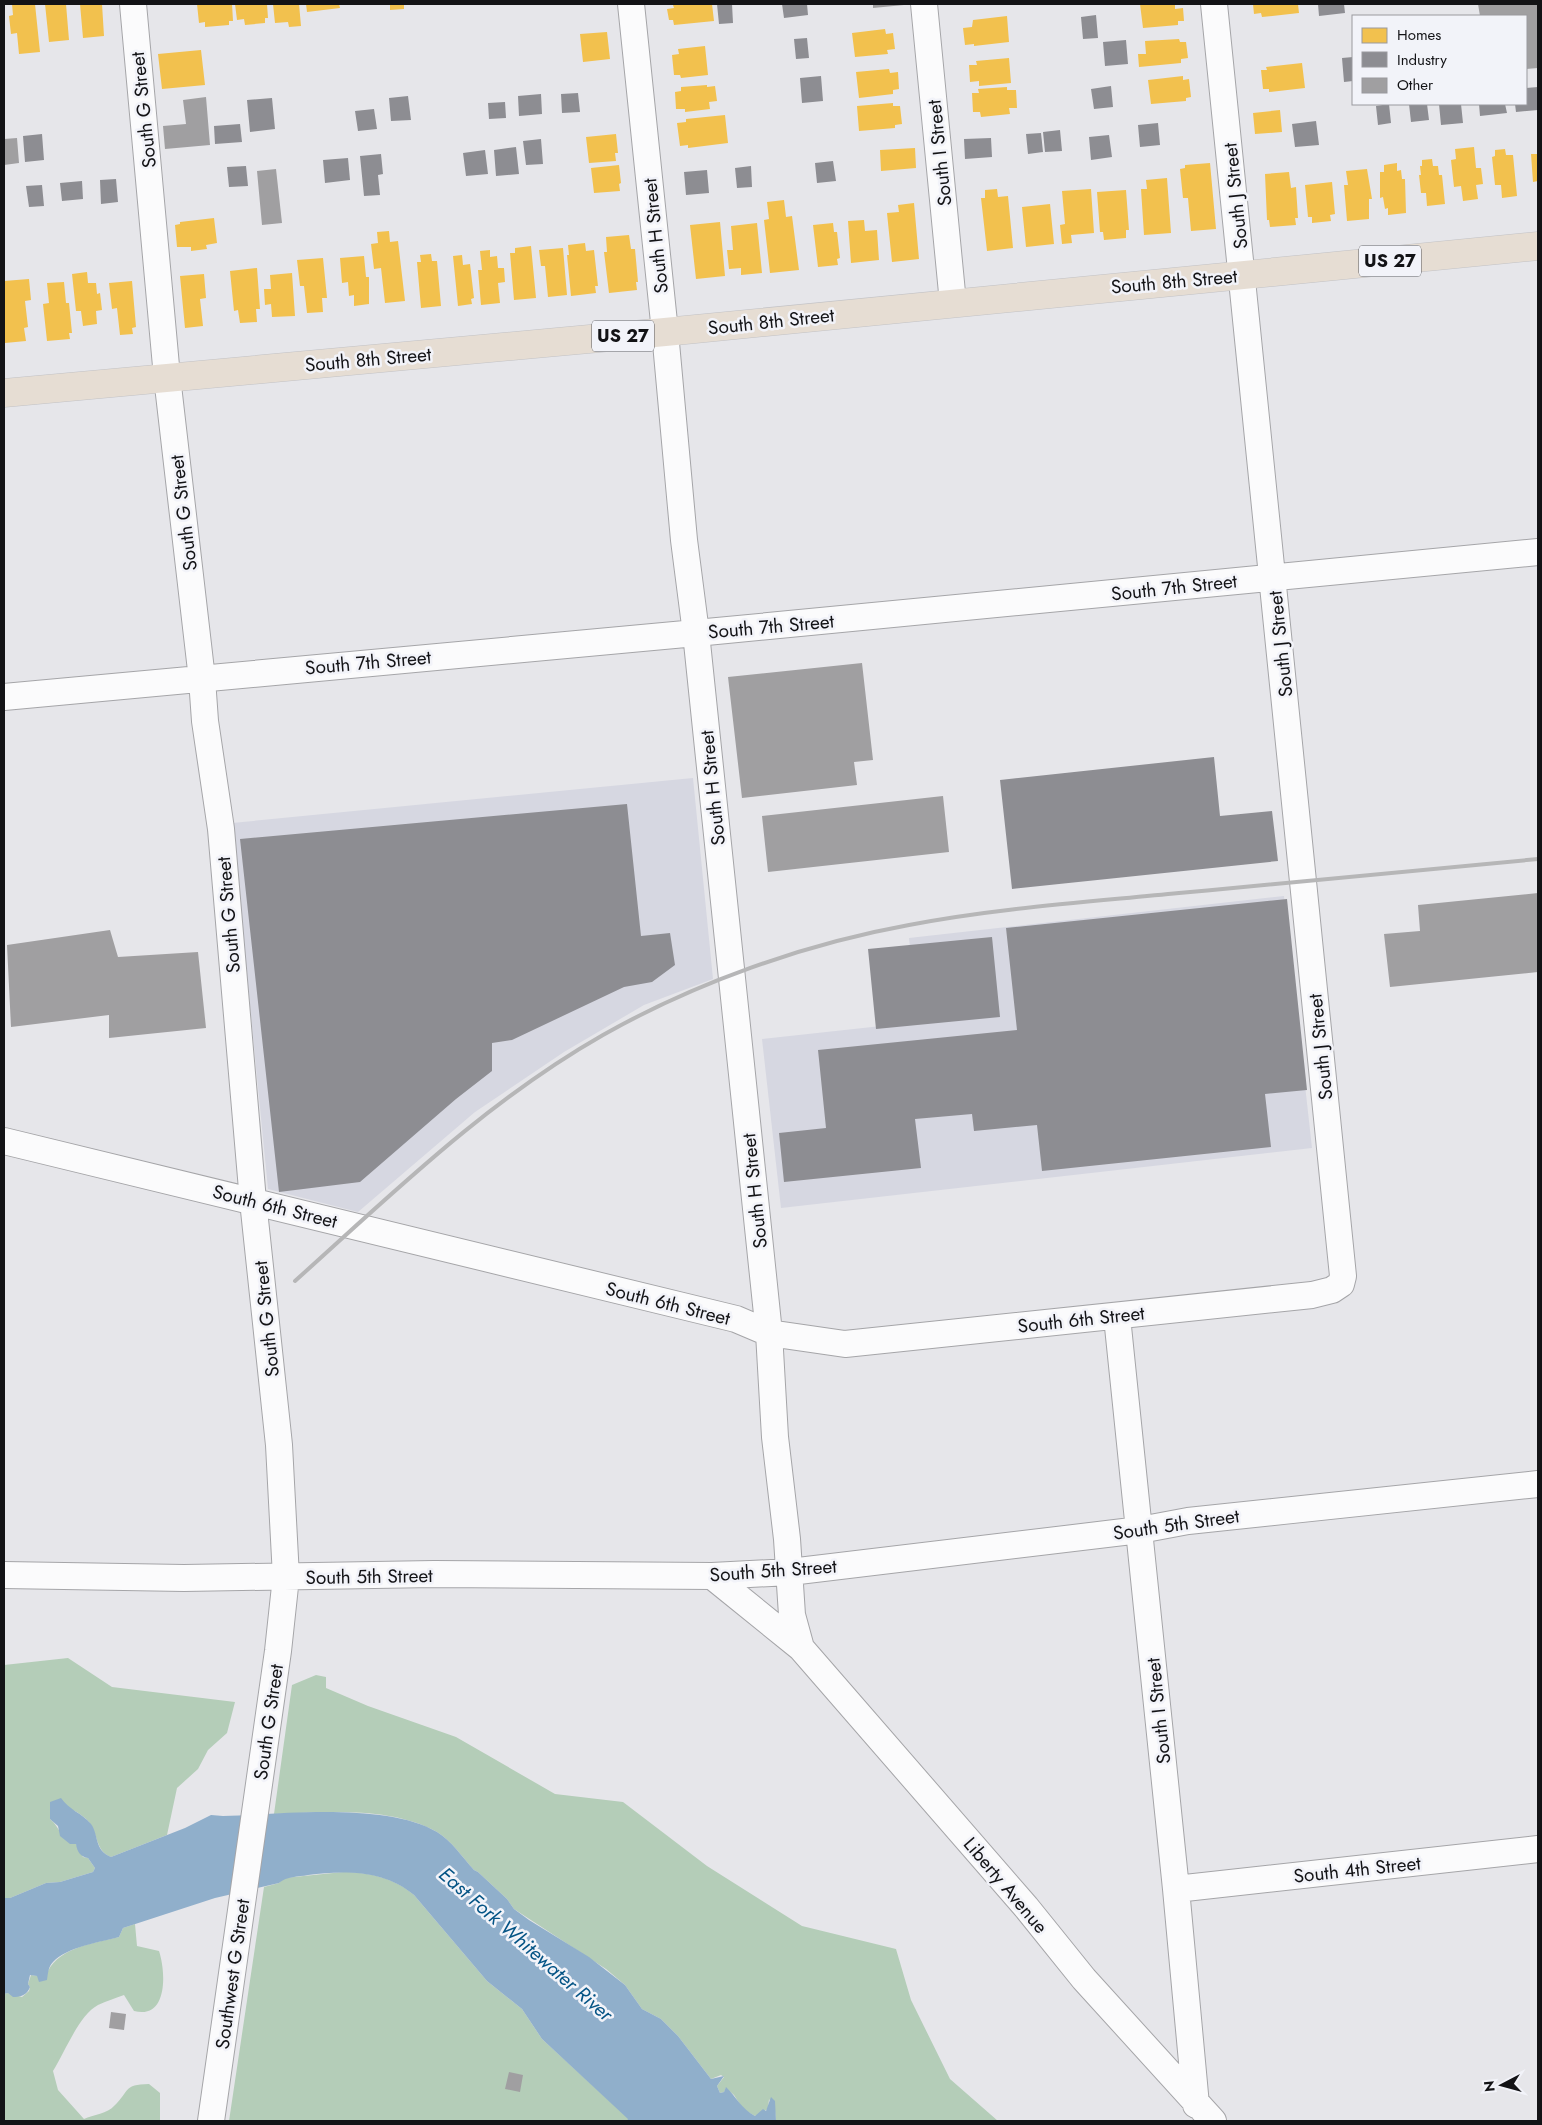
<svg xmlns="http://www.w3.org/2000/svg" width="1542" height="2125" viewBox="0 0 1542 2125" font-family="Jost,sans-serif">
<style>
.built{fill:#d6d7e1}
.forest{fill:#b4cdb8}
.water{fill:#90afcb}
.homes{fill:#f2c14e}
.industry{fill:#8d8d92}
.building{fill:#a09fa1}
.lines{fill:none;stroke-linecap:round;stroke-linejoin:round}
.minor-casing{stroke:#a5a5a8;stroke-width:28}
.highway-casing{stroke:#c2c2c5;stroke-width:29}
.minor{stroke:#fbfbfc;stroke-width:26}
.highway{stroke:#e6ddd3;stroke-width:28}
.rail{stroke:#b6b6b7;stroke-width:4}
.labels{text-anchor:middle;stroke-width:5;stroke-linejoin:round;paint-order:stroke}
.shield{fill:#f2f3f9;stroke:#56565a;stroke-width:1}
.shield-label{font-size:18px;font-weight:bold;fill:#131316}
.street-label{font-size:19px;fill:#131316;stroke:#f2f3f9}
.water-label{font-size:20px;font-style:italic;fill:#055485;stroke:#f2f3f9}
</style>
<rect width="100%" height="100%" fill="#e6e6ea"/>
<!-- built -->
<path class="built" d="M693,778L713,979L644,1005L564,1052L475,1112L358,1212L268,1189L232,823Z
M1284,896L1312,1148L781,1208L762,1039L918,1022L909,938Z"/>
<!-- forest -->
<path class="forest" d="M68,1658L112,1687L235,1702L227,1733L208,1750L198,1769L177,1788L167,1835L111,1857C98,1852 98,1840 93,1829C89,1818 76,1811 66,1807L50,1819C61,1828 61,1842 76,1844L83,1857L88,1858L95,1868L93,1872L60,1882L46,1883L10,1898H4V1665Z
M316,1675L326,1677V1688L368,1706L456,1737L555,1794L623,1802L707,1866L802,1926L896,1949L911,2000L950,2079L998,2121H776L775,2111L769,2099L768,2109L755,2116L743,2109L734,2095L726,2088L724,2092L720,2093L717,2086L724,2077L721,2075L711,2079L678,2036L661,2019L642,2009L625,1985L606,1969L514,1909L507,1899L478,1872L474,1870C462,1857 452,1841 437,1832C391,1806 324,1812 274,1814L292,1685Z
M343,1872C368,1872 395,1878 414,1895L487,1981L522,2009L542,2039L629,2119L627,2121H229L264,1887L279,1883L284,1878Z
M135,1924L137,1946L159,1951C166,1972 168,2020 134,2011L124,1995C116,1998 106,2001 98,2005C79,2015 65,2052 53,2071L58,2090L84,2119C93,2115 108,2113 114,2106C131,2090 122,2085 149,2084L160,2093V2121H4V1994L8,1993L22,1997L29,1991L30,1987L28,1984L31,1975L37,1976L48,1971C60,1947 95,1943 119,1937L123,1928Z"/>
<!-- water -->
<path class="water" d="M61,1798C69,1810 82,1813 91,1824C99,1835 94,1850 111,1857L185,1828L211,1815L223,1816C281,1814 387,1802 437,1832C452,1841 462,1857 474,1870L478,1872L507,1899L514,1909L529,1920L589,1957L625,1985L642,2009L661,2019L678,2036L711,2079L724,2076L717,2086L720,2093L724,2092L726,2087C737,2098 741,2108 755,2116L763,2109L766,2111L771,2097L775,2101L776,2121H627L628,2119L542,2039L522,2009L487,1981L414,1895C385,1870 344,1870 308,1875C298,1877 287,1876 279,1883L215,1898L123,1928L119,1937C100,1942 67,1947 53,1962C48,1967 48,1974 47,1980L39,1982L37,1976L30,1975L28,1984L30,1987C27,1995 21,1997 13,1997L8,1993L4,1994V1898H10L46,1883L60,1882L93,1872L95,1868L88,1858C81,1857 77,1852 76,1844H70L60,1836L58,1826L50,1819V1802Z"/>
<!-- homes -->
<path class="homes" d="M12,4H35L40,52L19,54L17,33L11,34L9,16L13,15Z
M45,4H66L69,40L49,42Z
M80,4H102L104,36L83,38Z
M197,4H232L233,21H229V25L205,27V22L199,23Z
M235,4H267L268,18H265V23L245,25L244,19L237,20Z
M273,4H299L301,26L289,27L288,22L275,23Z
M306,4H339L340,8L307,12Z
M390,4H404V9L390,10Z
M684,4H712L714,21L674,25L673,20H669L667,9L674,8L673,5Z
M1140,4H1175V9L1183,8L1184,21H1178V25L1143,28Z
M1253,4H1298L1299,13L1262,17L1261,13L1254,14Z
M1007,16L1009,42L974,46V44L965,45L963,28L972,27L973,20Z
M885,29L886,34L893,33L895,49L887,50L888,54L855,57L852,33Z
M607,32L610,59L583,62L580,34Z
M1179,39L1180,42H1186L1188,58L1181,59V63L1139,67L1138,54H1146L1145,41Z
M705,46L708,75L681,78L680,75H674L672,55L679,54L678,49Z
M201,50L205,85L162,89L158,54Z
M1009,58L1011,83L979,86V81L970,82L969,65H977L976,61Z
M1302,63L1305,88L1269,92V89H1263L1261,70H1267L1266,67Z
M889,69L890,73L898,72L899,89L893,90V94L859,98L856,72Z
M1183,76V80L1189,79L1191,97L1186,98V101L1151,104L1148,80Z
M707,85V87L715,86L717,101L709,102L710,109L685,112V109H676L675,92L681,91V87Z
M1007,87V90H1016L1017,108H1009L1010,114L981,117L980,112H973L972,93H979L978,89Z
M893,103V106H900L902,124L895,125V128L859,131L857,106Z
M1280,110L1282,132L1255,134L1253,113Z
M725,115L728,143L688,148V145L680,146L677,123L686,122V119Z
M616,134L618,153H615L616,161L589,163L586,137Z
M1474,147L1476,168H1481L1483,184L1476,185L1478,199L1463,201L1461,186L1454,187L1451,160L1456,159L1455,149Z
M915,148L916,168L881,171L880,150Z
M1505,149L1506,155H1513L1517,196L1502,198L1501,185H1495L1492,157L1495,156V150Z
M1531,154H1538V181L1533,182Z
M1432,159L1433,166H1438L1439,175H1442L1445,204L1427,206L1426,193H1421L1419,175H1421L1420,166H1422V160Z
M1210,163L1216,229L1191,231L1188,198H1183L1180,169L1185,168V165Z
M1397,163V171L1401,170L1402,179H1405L1406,213L1388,215V208L1385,209L1383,197L1380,198V172H1384V165Z
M619,165L621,183L619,184L620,191L594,193L591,168Z
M1367,169L1372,199H1369V219L1347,221L1344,185H1348L1346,171Z
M1289,172L1291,188L1296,187L1298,218H1295L1296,225L1270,227L1269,220H1267L1265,174Z
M1167,178L1171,233L1144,235L1141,189H1147L1146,180Z
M1332,182L1335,214L1330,215L1331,221L1312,223V217H1308L1305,185Z
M997,189L998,197L1008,196L1013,248L987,251L981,198H985V190Z
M1091,189L1094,233L1071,235L1072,243L1062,244L1060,225L1065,224L1062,191Z
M1126,190L1129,230H1126V238L1104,240L1103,232H1100L1097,192Z
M784,200L786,217L792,216L799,270L770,273L764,220L769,219L767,202Z
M914,203L919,259L892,262L887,213L899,212L898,205Z
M1050,204L1054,244L1026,247L1022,207Z
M214,218L217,243L206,245L207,249L191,251V247H177L175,225L180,224V222Z
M864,220L865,231L877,230L879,260L851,263L848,221Z
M720,222L725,276L696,279L690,225Z
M757,223L762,273L741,275V268L729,269L727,250H733L731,226Z
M833,223L834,232H837L840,258L837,259L838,265L818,267L813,225Z
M389,231L390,242L398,241L405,301L385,303L381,268L374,269L371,244L378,243L377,232Z
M629,235L631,249H635L638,282H636L637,290L609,293L604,252H607L606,237Z
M585,243L586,251L594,250L598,286H595L596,293L571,296L567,255H569L568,245Z
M531,246L536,298L514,300L510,253H515V248Z
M563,248L567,295L548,297L545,266H541L539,250Z
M490,250V257L497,256L498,268H504L505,282L498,283L500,303L481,305L478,270H482L480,251Z
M431,254L432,261H437L441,306L421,308L417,262H421L420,255Z
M462,255L463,265L470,264L474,298L471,299L472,304L458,306L453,256Z
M364,256L366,277H369V304L354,306V295L349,296L348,282L342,283L340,258Z
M323,258L327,298H322L323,312L307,313L304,286H300L297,260Z
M257,268L260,309H256L257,322L240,323L238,310L234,311L230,271Z
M87,272L88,283H96L97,294L100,293L102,310L96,311L97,324L83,326L81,311H76L72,274Z
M292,273L295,316L272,317L271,304L265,305L264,289H271L270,275Z
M204,274L206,298L200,299L203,326L185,328L180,276Z
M29,279L31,300L25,301L28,327L24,328L26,341L5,343L4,281Z
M132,281L136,327L132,328L133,334L120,335L117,308L112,309L109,283Z
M64,282L66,303H69L72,333H69L70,339L47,341L43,304L49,303L47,283Z"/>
<!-- industry -->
<path class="industry" d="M717,4H732L733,23L719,24Z
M782,4H807L808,15L784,18Z
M1318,4H1344L1345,13L1319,16Z
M1096,15L1098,38L1083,39L1081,17Z
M807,38L809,58L796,59L794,39Z
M1126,40L1128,64L1105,66L1103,42Z
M1353,57V81L1344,82L1342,58Z
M821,76L823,101L802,103L800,78Z
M1111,86L1113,107L1094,109L1091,89Z
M1538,87V110L1516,112L1515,104H1526V88Z
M578,93L580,112L562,113L561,94Z
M541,94L542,114L519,116L518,96Z
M408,96L411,120L391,121L389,98Z
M272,98L275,129L250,132L247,100Z
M505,102L506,118L489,119L488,103Z
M1389,104L1391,123L1378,125L1376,106Z
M1409,104H1427L1429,120L1411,122Z
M1439,104H1461L1463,123L1441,125Z
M1479,104H1505L1507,113L1480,116Z
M374,109L377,129L358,131L355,111Z
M1316,121L1319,145L1295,147L1292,124Z
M1158,123L1160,145L1140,147L1138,125Z
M240,124L242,142L215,144L214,126Z
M1060,130L1062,151L1045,152L1043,132Z
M1041,133L1043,152L1028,154L1026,134Z
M42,134L44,160L25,162L23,136Z
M1109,135L1112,157L1091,160L1089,137Z
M991,138L992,157L965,159L964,139Z
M541,139L543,164L526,165L523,141Z
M516,147L519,174L496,176L494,150Z
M485,150L488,174L466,176L463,153Z
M381,154L383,174L378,175L380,195L364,196L360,156Z
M348,158L350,180L325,183L323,160Z
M833,161L836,181L817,183L815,163Z
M246,166L248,186L229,187L227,167Z
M751,166L752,187L737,188L735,168Z
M707,170L709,193L686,195L684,172Z
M116,179L118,202L101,204L100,180Z
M82,181L83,199L62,201L60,183Z
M42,185L44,206L29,207L26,186Z
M1214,757L1220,816L1272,811L1278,861L1012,889L1000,780Z
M627,804L641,936L670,933L675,965L652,982L624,987L512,1040L492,1043V1071L456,1099L360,1182L279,1192L240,839Z
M1287,899L1307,1090L1265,1094L1271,1147L1042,1171L1037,1125L974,1131L972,1114L915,1119L921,1168L784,1182L779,1133L826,1128L818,1050L1017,1030L1006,928Z
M992,937L1000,1017L876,1029L868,949Z"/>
<!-- building -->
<path class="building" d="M873,4H904V5L873,8Z
M1478,4H1538V68L1526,69V16H1480Z
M206,97L210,145L165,149L163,126L186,124L183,100Z
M17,138L19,163L4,165V139Z
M276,169L282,223L262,225L257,171Z
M862,663L873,760L854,762L857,785L742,798L728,677Z
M943,796L949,852L768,872L762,816Z
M1538,893V972L1390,987L1384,934L1420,931L1418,905Z
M110,930L118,957L198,952L206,1028L109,1038V1015L11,1027L7,945Z
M111,2012L126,2014L124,2030L109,2028Z
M509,2072L523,2075L520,2092L505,2089Z"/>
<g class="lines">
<defs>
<path id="minor" d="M133,4L167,377L202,679L205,721L221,829L253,1201L279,1445L286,1577L278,1651L211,2121
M631,4L665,332L684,540L696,633L769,1333L775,1437L787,1539L792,1615L801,1648L1026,1907L1084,1979L1213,2121
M924,4L953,303
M4,697L696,633L1538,552
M4,1141L736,1319L769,1333L845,1344L1312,1295L1332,1290L1341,1284L1343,1276L1214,4
M1117,1317L1176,1889L1196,2105
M4,1575L184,1578L434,1574L712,1576L790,1572L1140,1530L1188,1521L1538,1484
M712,1576L801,1648
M1176,1889L1538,1849"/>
<path id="highway" d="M4,393L665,332L1538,246"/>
</defs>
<!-- minor casing -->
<use href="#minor" class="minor-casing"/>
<!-- highway casing -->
<use href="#highway" class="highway-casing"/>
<!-- minor -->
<use href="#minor" class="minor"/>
<!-- highway -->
<use href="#highway" class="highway"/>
<!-- rail -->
<path class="rail" d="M295,1281C393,1193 487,1101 603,1035C695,983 804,944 909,925C998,908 1089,902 1179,893C1299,882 1419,870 1538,859"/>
</g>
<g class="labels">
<!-- shield labels -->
<g class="shield">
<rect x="1359" y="245.5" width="62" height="31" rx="4"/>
<rect x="592" y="320.5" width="62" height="31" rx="4"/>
</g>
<g class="shield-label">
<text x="1390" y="267">US 27</text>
<text x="623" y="342">US 27</text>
</g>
<!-- street labels -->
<g class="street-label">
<text transform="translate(143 110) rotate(-96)" y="7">South G Street</text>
<text transform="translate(939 153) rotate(-96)" y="7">South I Street</text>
<text transform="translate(1235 196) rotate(-96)" y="7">South J Street</text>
<text transform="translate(655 236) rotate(-96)" y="7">South H Street</text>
<text transform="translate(1174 281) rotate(-5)" y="7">South 8th Street</text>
<text transform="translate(771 321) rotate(-6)" y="7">South 8th Street</text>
<text transform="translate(368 359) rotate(-5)" y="7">South 8th Street</text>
<text transform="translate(183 513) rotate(-97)" y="7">South G Street</text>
<text transform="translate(1174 587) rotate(-6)" y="7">South 7th Street</text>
<text transform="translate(771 626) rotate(-5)" y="7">South 7th Street</text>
<text transform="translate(1280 644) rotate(-96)" y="7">South J Street</text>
<text transform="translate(368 662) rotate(-5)" y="7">South 7th Street</text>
<text transform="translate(712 788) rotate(-96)" y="7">South H Street</text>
<text transform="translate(228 915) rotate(-95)" y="7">South G Street</text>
<text transform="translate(1320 1047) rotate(-96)" y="7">South J Street</text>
<text transform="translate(754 1191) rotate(-96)" y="7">South H Street</text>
<text transform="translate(275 1206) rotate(14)" y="7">South 6th Street</text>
<text transform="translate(668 1303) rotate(14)" y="7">South 6th Street</text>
<text transform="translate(266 1319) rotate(-96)" y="7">South G Street</text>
<text transform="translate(1081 1319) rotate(-6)" y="7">South 6th Street</text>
<text transform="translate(1176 1524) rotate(-8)" y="7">South 5th Street</text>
<text transform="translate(773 1570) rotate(-4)" y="7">South 5th Street</text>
<text transform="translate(369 1576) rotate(-1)" y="7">South 5th Street</text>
<text transform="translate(1158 1711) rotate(-96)" y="7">South I Street</text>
<text transform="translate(268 1722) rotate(-82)" y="7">South G Street</text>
<text transform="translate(1357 1869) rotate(-6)" y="7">South 4th Street</text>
<text transform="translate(1006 1885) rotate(50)" y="7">Liberty Avenue</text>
<text transform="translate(232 1974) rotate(-82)" y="7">Southwest G Street</text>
</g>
<!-- water labels -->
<g class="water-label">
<text transform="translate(526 1944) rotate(41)" y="7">East Fork Whitewater River</text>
</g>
</g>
<!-- border -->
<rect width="1542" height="2125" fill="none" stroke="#131316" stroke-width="10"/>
<!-- legend -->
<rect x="1352" y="15" width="175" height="90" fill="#f2f3f9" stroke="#99999e"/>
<rect x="1362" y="28" width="25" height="15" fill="#f2c14e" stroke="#99999e"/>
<text x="1397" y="40" font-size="15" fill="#131316">Homes</text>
<rect x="1362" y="52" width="25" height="15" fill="#8d8d92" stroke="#99999e"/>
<text x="1397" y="65" font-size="15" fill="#131316">Industry</text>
<rect x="1362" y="78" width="25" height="15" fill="#a09fa1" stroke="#99999e"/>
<text x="1397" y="90" font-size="15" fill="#131316">Other</text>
<!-- north arrow -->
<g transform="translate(1502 2085) rotate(264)" stroke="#f2f3f9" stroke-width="4" paint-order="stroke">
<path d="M0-4L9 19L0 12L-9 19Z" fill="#131316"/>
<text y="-8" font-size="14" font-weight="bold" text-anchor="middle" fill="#131316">N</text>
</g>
</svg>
